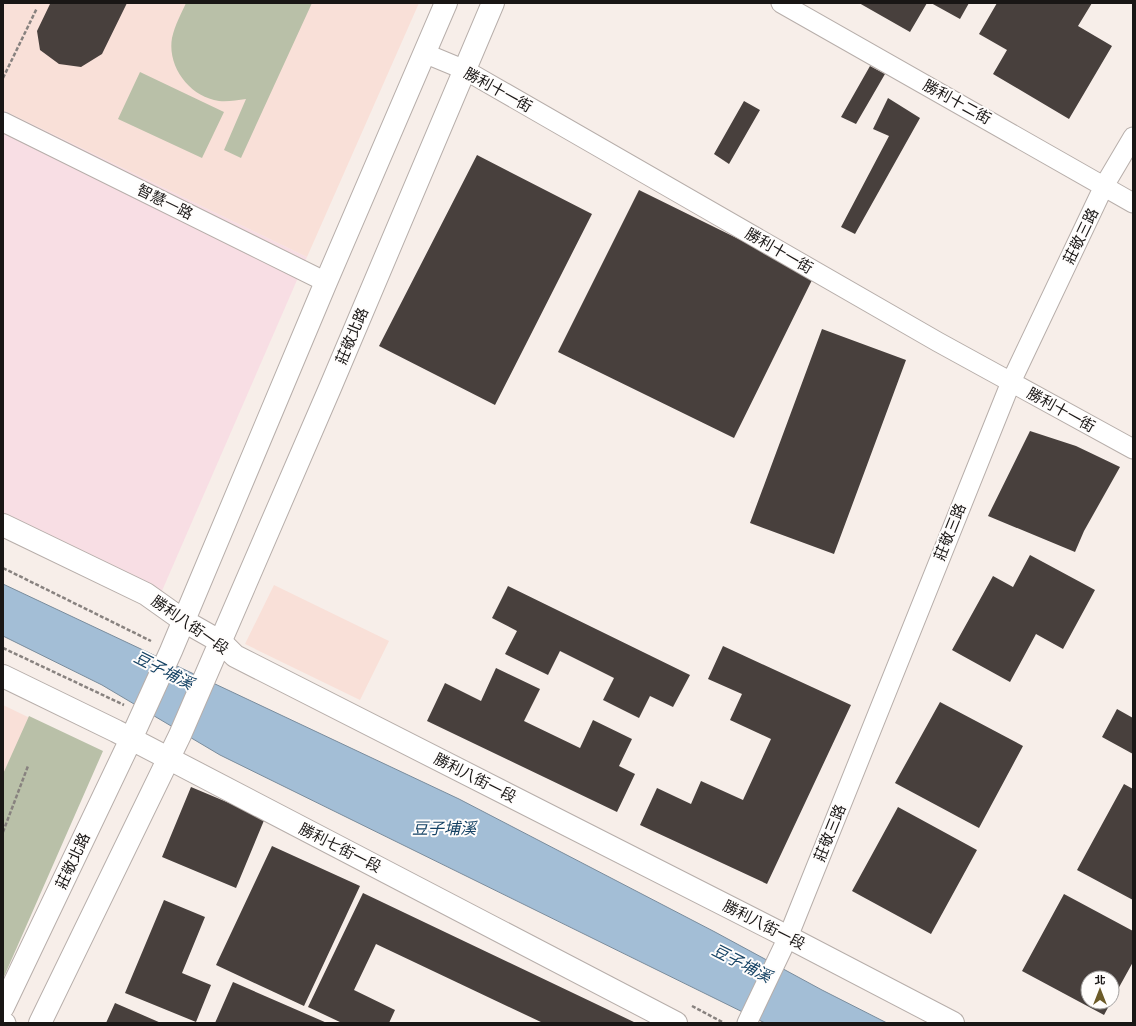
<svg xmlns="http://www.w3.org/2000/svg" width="1136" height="1026" viewBox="0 0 1136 1026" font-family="Signika,'Noto Sans TC',sans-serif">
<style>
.industrial{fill:#f8dee4}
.education{fill:#f9e0d8}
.green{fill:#b9c0a8}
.water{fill:#a3bed6;stroke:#7a8c9c}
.building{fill:#48403d}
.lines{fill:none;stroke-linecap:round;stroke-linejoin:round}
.minor-casing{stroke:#b7aeaa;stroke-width:21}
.tertiary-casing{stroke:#b7aeaa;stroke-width:24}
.path{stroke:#88827f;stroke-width:2.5;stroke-dasharray:4 2;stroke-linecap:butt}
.minor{stroke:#fff;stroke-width:19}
.tertiary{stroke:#fff;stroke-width:22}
.labels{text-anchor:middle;stroke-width:4;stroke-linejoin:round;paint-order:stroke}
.street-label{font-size:15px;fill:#191615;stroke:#fffdfc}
.water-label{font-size:16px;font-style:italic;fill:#154264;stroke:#fffdfc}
</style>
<rect width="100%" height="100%" fill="#f7eee9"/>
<!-- industrial -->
<path class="industrial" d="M3,110L307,257L155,607L3,533Z"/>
<!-- education -->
<path class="education" d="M3,3H419L307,257L3,110Z
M274,585L389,641L360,700L245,644Z
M3,705L57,731L3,856Z"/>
<!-- green -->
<path class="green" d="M186,3H312L241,158L224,150L246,99C237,100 228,102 219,101C190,97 167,67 172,38C175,25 181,14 186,3Z
M140,72L224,112L202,158L118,119Z
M29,716L103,751L3,979V774Z"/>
<!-- water -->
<path class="water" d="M3,584L459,799L715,932L822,990L887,1023H765L220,755L102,685L3,636Z"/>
<!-- building -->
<path class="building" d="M49,3H127L102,54L81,67L59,64L40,50L37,31L50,4Z
M859,3H927L910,32Z
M931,3H969L960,19Z
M997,3H1092L1078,26L1112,46L1069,119L993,74L1007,50L979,34Z
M870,66L885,74L856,124L841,117Z
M888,98L920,118L855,234L841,227L889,136L873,129Z
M744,101L760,110L729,164L714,154Z
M477,155L592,214L495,405L379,346Z
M639,190L814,276L734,438L558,352Z
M822,329L906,360L834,554L750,523Z
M1030,431L1076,446L1120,467L1084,531L1075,552L988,516Z
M1030,555L1095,590L1063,649L1036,634L1010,682L952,650L993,576L1013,587Z
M508,586L690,675L673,707L650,696L639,718L603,700L614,678L560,651L548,675L505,654L517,631L492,618Z
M723,646L851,705L767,884L640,825L657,788L691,804L701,781L743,800L771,739L730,720L742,694L708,679Z
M496,668L540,689L524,721L580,748L593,720L632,739L619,766L635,774L617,812L427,721L445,683L481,701Z
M940,702L1023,746L979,828L895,783Z
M1117,709L1133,718V754L1102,737Z
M1124,784L1133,789V900L1077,870Z
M191,787L265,818L236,888L162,857Z
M898,807L977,850L931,934L852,891Z
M272,846L360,886L304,1006L216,965Z
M363,893L636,1023H543L376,944L354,990L395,1010L389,1023H342L308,1007Z
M1064,894L1133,931V962L1112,1000V978H1088V1002H1111L1104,1015L1022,971Z
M164,900L205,917L182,973L211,985L196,1022L125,993Z
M233,982L327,1023H215Z
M115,1003L161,1023H106Z"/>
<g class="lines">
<defs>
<path id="minor" d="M781,3L1133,203
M424,53L465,70L938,342L1133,449
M3,122L326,282
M3,1021L6,1023
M747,1023L788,937L1011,382L1104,186L1133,137"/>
<path id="tertiary" d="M3,525L146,594L184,621L221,642L235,656L788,937L953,1023
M3,676L116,731L676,1023
M3,1007L131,739L171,651L326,282L446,3
M40,1023L180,735L330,388L493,3"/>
</defs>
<!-- minor casing -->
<use href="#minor" class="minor-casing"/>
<!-- tertiary casing -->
<use href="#tertiary" class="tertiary-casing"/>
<!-- path -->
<path class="path" d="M3,78L37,8
M3,568L151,641
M3,648L124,705
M3,832L28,766
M692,1006L724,1023"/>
<!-- minor -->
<use href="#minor" class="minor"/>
<!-- tertiary -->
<use href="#tertiary" class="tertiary"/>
</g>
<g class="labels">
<!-- street labels -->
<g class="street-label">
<text transform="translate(498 90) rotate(29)" y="5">勝利十一街</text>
<text transform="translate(957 102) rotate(29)" y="5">勝利十二街</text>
<text transform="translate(165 202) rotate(26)" y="5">智慧一路</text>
<text transform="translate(1081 236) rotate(-64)" y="5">莊敬三路</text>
<text transform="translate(779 251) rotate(30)" y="5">勝利十一街</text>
<text transform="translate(352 336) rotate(-67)" y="5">莊敬北路</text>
<text transform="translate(1061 410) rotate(29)" y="5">勝利十一街</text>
<text transform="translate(950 532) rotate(-68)" y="5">莊敬三路</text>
<text transform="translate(190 625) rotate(35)" y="5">勝利八街一段</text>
<text transform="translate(475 778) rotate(27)" y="5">勝利八街一段</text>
<text transform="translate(830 833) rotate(-68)" y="5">莊敬三路</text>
<text transform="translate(340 848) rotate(27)" y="5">勝利七街一段</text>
<text transform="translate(73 861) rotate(-65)" y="5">莊敬北路</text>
<text transform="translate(764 925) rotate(27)" y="5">勝利八街一段</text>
</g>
<!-- water labels -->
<g class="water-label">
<text transform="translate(164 670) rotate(27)" y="6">豆子埔溪</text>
<text x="444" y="834">豆子埔溪</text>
<text transform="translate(742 963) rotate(27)" y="6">豆子埔溪</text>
</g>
</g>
<!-- border -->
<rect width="1136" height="1026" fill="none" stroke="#191615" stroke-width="8"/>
<!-- north arrow -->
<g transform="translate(1100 990)"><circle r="19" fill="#fffdfc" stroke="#a3a1a0"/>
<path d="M0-3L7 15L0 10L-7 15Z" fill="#6c5b29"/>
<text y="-6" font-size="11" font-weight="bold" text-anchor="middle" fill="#191615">北</text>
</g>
</svg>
